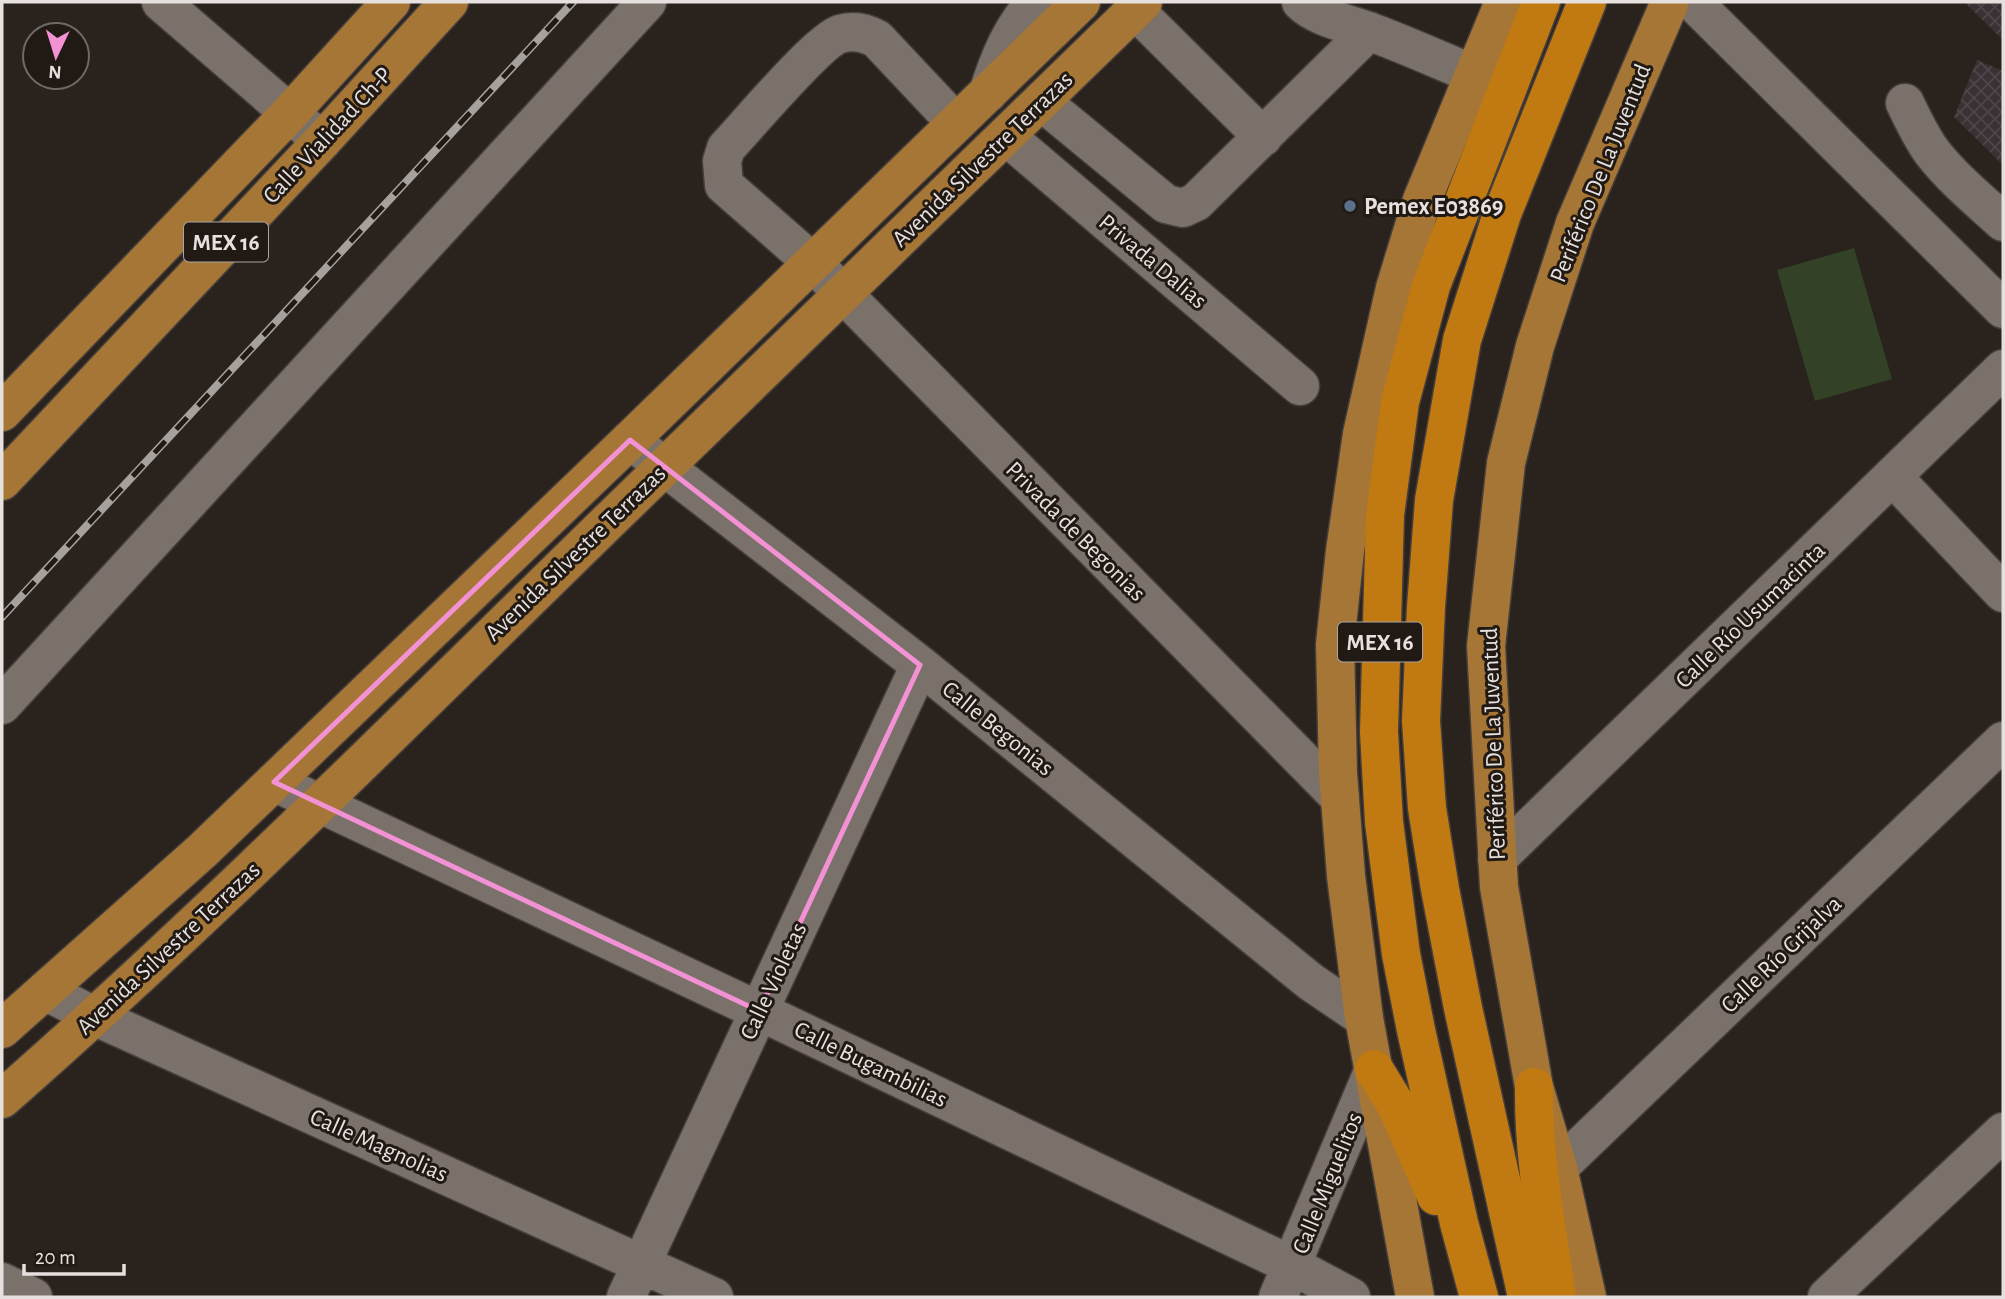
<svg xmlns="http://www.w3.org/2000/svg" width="2005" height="1299" viewBox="0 0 2005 1299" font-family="'Alegreya Sans',sans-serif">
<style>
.pitch{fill:#334226}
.building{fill:url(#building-cross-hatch)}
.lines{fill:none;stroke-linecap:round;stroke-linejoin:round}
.minor-casing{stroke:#453e3b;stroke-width:41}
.major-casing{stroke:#453e3b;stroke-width:41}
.highway-casing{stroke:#453e3b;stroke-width:41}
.minor{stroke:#7a716b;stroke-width:38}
.major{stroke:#a57635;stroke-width:38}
.highway{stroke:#c17911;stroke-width:38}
.rail-casing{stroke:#a6a19d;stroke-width:8}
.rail{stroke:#201914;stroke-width:5;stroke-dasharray:16;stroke-linecap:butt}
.marked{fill:none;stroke:#f391d5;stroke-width:5;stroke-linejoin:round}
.service-dot{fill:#5c6f8a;stroke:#201914;stroke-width:2.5}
.labels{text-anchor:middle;stroke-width:6;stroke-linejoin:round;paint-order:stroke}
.shield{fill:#201914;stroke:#aba5a1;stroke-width:2}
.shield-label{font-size:23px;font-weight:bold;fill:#e6e1de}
.street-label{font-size:24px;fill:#e6e1de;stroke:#201914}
.poi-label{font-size:24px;font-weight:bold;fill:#e6e1de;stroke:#201914;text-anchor:start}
</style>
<defs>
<pattern id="building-cross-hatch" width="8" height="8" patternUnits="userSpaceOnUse" patternTransform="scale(1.75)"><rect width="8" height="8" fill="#3a3135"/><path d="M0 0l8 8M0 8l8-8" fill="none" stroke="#4d4548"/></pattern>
</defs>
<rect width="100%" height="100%" fill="#29221d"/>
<!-- pitch -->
<path class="pitch" d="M1854,248L1892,379L1815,401L1777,270Z"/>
<!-- building -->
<path class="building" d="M1964,2H2003V40Z
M1977,60L2003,71V165L1954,117Z"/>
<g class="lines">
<defs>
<path id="minor" d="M161,2L322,141
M1301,2C1319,19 1348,23 1371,32C1406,45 1439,60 1473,74
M1693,2L2003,309
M1135,10L1263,137
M988,93C999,58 1011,29 1035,2
M1042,102L1166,204L1183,208L1196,202L1369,31
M1905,103C1913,120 1921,137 1932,152C1952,178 1979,200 2003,222
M956,123L877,39C866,33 853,30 840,34C818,41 746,127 726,148L722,161L724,185L813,263L1340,798
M1006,136L1300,386
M630,440L920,665L1311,982L1364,1018
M1893,477L2003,593
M2,705L647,2
M274,782L759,1011L1293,1266L1351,1297
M1497,859L2003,369
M45,991L96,1017L714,1297
M1558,1168L2003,741
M2,1282L33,1297
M626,1297L920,665
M1278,1297L1374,1069
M1827,1297L2003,1132"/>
<path id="major" d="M2,412L289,114L391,2
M2,481L322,141L449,2
M2,1029L202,851L630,440L1081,2
M2,1099C215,912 415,710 618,512C792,341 969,173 1143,2
M1415,1297L1364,1018L1346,876L1338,773L1335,644L1345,551L1362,434L1395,288L1422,200L1504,2
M1587,1297L1558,1168L1534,1087L1499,887L1486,646L1506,463L1535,346L1575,223L1670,2"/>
<path id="highway" d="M1374,1069L1396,1105L1436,1196
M1534,1087C1533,1158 1547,1227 1557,1297
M1479,1297L1459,1223L1416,1030L1401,954L1384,822L1379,732L1385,515L1400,402L1431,286L1541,2
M1527,1297L1463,1008L1440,889L1427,808L1421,721L1426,607L1434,500L1462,340L1502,214L1587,2"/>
</defs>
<!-- minor casing -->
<use href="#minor" class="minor-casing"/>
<!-- major casing -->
<use href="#major" class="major-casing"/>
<!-- highway casing -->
<use href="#highway" class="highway-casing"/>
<!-- minor -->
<use href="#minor" class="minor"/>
<!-- major -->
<use href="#major" class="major"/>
<!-- highway -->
<use href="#highway" class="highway"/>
<defs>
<path id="rail" d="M2,617L573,2"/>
</defs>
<!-- rail casing -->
<use href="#rail" class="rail-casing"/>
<!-- rail -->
<use href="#rail" class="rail"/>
</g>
<!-- marked area -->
<path class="marked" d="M630,440L920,665L759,1011L274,782Z"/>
<!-- markers -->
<circle class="service-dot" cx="1350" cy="206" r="7"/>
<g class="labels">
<!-- shield labels -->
<g class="shield">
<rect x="184" y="222.5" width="84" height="39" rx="5"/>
<rect x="1338" y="622.5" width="84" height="39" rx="5"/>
</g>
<g class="shield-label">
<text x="226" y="250">MEX 16</text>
<text x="1380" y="650">MEX 16</text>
</g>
<!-- street labels -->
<g class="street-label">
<text transform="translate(327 135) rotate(-47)" y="8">Calle Vialidad Ch-P</text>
<text transform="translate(982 159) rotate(-44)" y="8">Avenida Silvestre Terrazas</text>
<text transform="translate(1600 173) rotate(-68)" y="8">Periférico De La Juventud</text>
<text transform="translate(1153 261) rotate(40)" y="8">Privada Dalias</text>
<text transform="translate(1076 531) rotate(45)" y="8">Privada de Begonias</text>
<text transform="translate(575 553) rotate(-44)" y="8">Avenida Silvestre Terrazas</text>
<text transform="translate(1750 615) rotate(-44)" y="8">Calle Río Usumacinta</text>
<text transform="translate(998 728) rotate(39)" y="8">Calle Begonias</text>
<text transform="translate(1493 744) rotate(-92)" y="8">Periférico De La Juventud</text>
<text transform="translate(168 948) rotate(-43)" y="8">Avenida Silvestre Terrazas</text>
<text transform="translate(1781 954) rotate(-44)" y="8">Calle Río Grijalva</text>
<text transform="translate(773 981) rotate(-65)" y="8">Calle Violetas</text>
<text transform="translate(871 1064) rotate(26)" y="8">Calle Bugambilias</text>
<text transform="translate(379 1145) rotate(24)" y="8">Calle Magnolias</text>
<text transform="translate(1327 1183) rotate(-68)" y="8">Calle Miguelitos</text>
</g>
<!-- poi labels -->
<g class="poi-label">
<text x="1364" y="214">Pemex E03869</text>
</g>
</g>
<!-- border -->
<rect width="2005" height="1299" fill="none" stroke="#e6e1de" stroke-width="7"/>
<!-- north arrow -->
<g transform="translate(56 56) rotate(184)"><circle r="33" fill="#201914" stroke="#6f6965" stroke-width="2"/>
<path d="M0-5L12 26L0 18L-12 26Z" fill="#f391d5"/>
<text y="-10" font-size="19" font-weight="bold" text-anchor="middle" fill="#e6e1de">N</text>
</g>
<!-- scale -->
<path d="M24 1264v10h100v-10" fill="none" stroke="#e6e1de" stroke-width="3.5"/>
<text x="35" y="1264" font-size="21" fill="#e6e1de" stroke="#201914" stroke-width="5" paint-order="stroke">20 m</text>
</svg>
